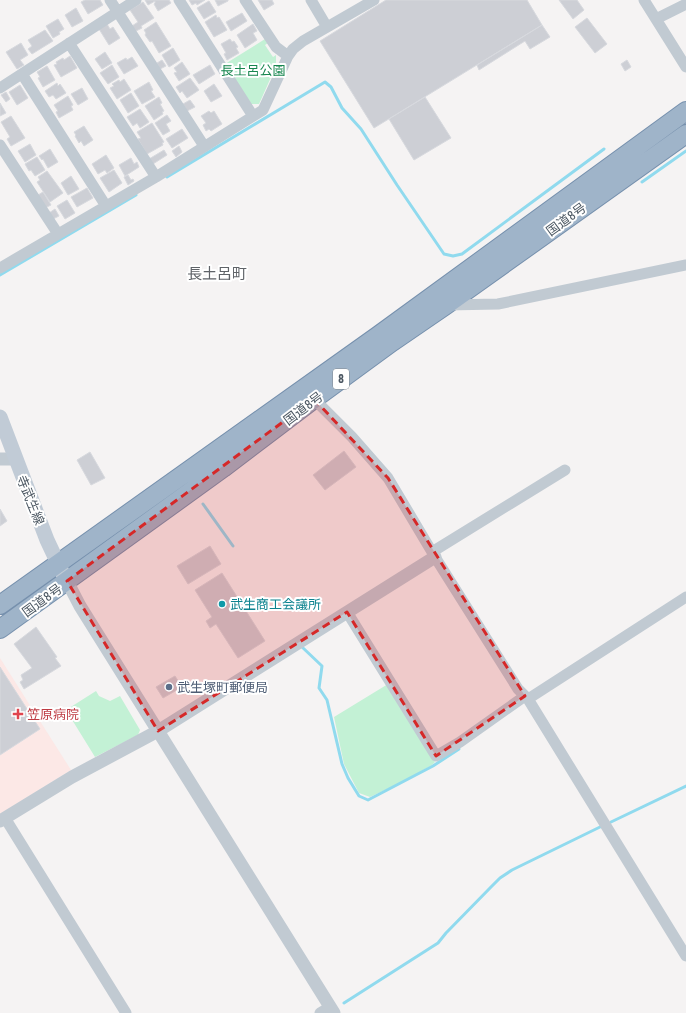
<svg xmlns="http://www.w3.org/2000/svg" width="686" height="1013" viewBox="0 0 686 1013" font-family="'Roboto Condensed','Noto Sans JP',sans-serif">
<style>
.medical{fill:#fce8e6}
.green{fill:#c3f1d5}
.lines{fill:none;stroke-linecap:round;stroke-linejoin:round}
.stream{stroke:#90daee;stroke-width:3}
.building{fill:#cdcfd5;stroke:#d7d9de}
.trunk-casing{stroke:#7690ad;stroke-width:20}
.minor{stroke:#c1cad2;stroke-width:11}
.tertiary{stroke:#c1cad2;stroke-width:13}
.secondary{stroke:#c1cbd6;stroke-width:15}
.trunk{stroke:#9fb4c9;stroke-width:18}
.marked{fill:#d62828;fill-opacity:0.2;stroke:#d62828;stroke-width:3;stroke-dasharray:8 5;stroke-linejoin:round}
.culture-dot{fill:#0f9aa8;stroke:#fff;stroke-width:1.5}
.service-dot{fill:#5c6f8a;stroke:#fff;stroke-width:1.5}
.health-dot{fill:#e0444e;stroke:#fff;stroke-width:1.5}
.labels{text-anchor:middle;stroke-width:4;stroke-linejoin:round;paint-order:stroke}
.shield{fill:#fff;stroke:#808990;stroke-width:1}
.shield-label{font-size:12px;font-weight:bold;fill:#4a5661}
.park-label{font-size:13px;fill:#17864f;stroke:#fff}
.street-label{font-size:13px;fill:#4a5661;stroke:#fff}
.culture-label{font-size:13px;fill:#0d838f;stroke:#fff;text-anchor:start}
.service-label{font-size:13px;fill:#4e5e75;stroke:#fff;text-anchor:start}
.health-label{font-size:13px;fill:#be3a42;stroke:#fff;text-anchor:start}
.quarter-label{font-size:15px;fill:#5f6368;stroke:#fff}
</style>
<rect width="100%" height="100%" fill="#f5f3f3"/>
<!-- medical -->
<path class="medical" d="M0,658L71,770L0,814Z"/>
<!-- green -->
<path class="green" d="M265,39L268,43L265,45L273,57L276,55V66L259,104H251L225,64Z
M388,684L435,762L432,765L400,783L370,797L359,793L344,764L334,717Z
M96,691L99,696L110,701L120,696L140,730L138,735L95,757L66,710Z"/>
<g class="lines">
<!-- stream -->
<path class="stream" d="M167,177L325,82L331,87L342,108L361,129L397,185L444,254L453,256L462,254L604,149
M642,182L686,151
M0,275L136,195
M203,504L233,546
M302,647L322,666L319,688L327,700L342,764L348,778L359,796L368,800L433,766L459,749
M611,822L686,786
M344,1003L438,943L446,933L491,887L500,878L512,870L600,827"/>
</g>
<!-- building -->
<path class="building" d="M85,0H100L103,5L88,14L81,2Z
M145,0H169L171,3L158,11L154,4L155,3V1L148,5Z
M189,0H205L197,5L196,3L192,5Z
M215,0H228V1L218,6Z
M258,0H272L274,4L264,10Z
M386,0H527L542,25L374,128L320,41Z
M559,0H577L584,10L573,19Z
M209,1L216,12L204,19L197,8Z
M143,2L154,18L141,26L142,28L136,31L132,26L138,22L130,10Z
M76,8L83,21L72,27L65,15Z
M242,13L247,21L231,31L226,22Z
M216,15L217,18L219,17L227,30L214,37L205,22Z
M587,18L607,44L595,53L575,27Z
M58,19L64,29L59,32L60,34L53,38L46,26Z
M156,22L171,46L159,53L152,41L150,42L145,35L146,33L144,30Z
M107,24L110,29L113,27L120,38L109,45L99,29Z
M253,24L257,31L253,33L257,40L245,48L237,35Z
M542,25L550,37L530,49L525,41L479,70L477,65Z
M45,30L53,41L32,54L28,49L32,46L28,40Z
M230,39L232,42L234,41L238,47L236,48L239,53L227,60L224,54L226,53L221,44Z
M21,43L28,55L20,60L24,65L17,69L6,52Z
M173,48L180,60L169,67L162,55Z
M105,52L112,63L102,69L95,59Z
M70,56L77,68L61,77L54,65L57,64L56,62L63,58L64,60Z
M132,57L138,66L124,74L117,63L126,58L127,60Z
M162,60L166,66L160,69L157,63Z
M627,60L631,67L625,71L621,64Z
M182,62L190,74L179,81L174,73L177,72L174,68Z
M112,65L119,77L108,84L100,73Z
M210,65L215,74L199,84L193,75Z
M47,66L55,80L43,87L38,78L40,77L37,72Z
M190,78L199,90L187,98L182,91L180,93L176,87Z
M124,79L131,90L117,99L110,88L114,86L112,84L119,80L120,82Z
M149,82L153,90L151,91L155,97L142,104L134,91Z
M57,83L58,86L60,84L66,93L56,99L53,95L49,97L45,91Z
M214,84L222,96L211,102L204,91Z
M20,85L28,98L17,105L9,92Z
M82,88L88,99L78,105L71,94Z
M6,92L10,99L6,102L1,95Z
M131,93L139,106L128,113L120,100Z
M68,96L73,105L71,106L73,110L59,118L56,112L58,111L54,105Z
M159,97L162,103L160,104L164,111L162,112L163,114L154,120L145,106Z
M425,97L451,138L414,160L389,119Z
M190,100L195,107L187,111L183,104Z
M0,103L6,113L0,116Z
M140,109L149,122L140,128L137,123L133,126L127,117Z
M209,111L211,113L214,111L222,124L211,131L209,129L206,131L203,125L206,123L201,116Z
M167,115L171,121L166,124L170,131L163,135L155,123Z
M11,116L25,138L11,146L7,139L10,137L1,122Z
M152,123L164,142L162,143L163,145L147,154L138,139L141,138L137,132Z
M84,126L93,140L84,146L81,141L79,143L75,136L76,135L74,132Z
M182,129L188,138L172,148L166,139Z
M30,144L36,155L25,162L18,151Z
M179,146L182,152L176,157L172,151Z
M50,149L58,162L48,168L43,159L42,160L39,156Z
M164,150L167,155L153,164L149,159Z
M106,155L114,168L107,173L105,170L98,174L92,164Z
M37,157L45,170L35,176L31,170L29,171L25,164Z
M131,158L134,164L137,162L139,167L125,176L119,165Z
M114,170L122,183L109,192L100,178Z
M47,171L63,193L50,202L37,182L40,180L38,177Z
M128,175L131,180L133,179L134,181L128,185L124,177Z
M71,176L79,189L68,195L61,183Z
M87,188L93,198L77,207L71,197Z
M43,192L51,205L45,208L38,195Z
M67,200L75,213L65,219L57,206Z
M55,209L59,216L53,219L49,213Z
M344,451L356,467L325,490L313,475Z
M90,452L105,478L91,485L77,460Z
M0,509L7,521L0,526Z
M210,546L221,564L188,584L177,566Z
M222,573L265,641L238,658L216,624L210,628L206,621L212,617L195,590Z
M36,627L57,657L55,658L61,666L24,689L20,682L23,680L21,675L32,668L14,644Z
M0,667L40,729L0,755Z
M175,676L182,687L163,698L156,687Z"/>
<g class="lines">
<defs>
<path id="trunk" d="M0,605L379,335L686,111
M0,629L223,468L314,399L392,342L446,305L686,134"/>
</defs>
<!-- trunk casing -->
<use href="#trunk" class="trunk-casing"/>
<!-- minor -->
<path class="minor" d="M110,0L204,146
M179,0L253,116
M245,0L276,47L288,56
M311,0L327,27
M644,0L686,67
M656,19L686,4
M69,43L156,177
M22,74L106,206
M0,88L136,0
M0,145L58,234
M0,268L156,177L263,110L288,56L293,49L303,41L374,0
M447,305L498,304L686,265
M314,399L352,437L388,478L435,557L518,689L528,699L686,956
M432,552L565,470
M347,612L436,756L460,742L525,696
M528,699L686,597
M5,818L126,1013
M320,1013L330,1007"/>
<!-- tertiary -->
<path class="tertiary" d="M0,459H15
M67,581L80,606L334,1013
M0,821L72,777L158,731L435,557"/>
<!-- secondary -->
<path class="secondary" d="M0,417L47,540L63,574"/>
<!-- trunk -->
<use href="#trunk" class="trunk"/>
</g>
<!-- marked area -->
<path class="marked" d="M314,399L388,478L525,696L436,756L347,612L158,731L67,581Z"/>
<!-- markers -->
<circle class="culture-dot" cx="222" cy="604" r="4"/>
<circle class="service-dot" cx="169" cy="687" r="4"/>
<path class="health-dot" d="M16 708h4v4h4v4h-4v4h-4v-4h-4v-4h4z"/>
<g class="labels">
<!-- shield labels -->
<rect class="shield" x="333" y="369" width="16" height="20" rx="3"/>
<g class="shield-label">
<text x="341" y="383">8</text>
</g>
<!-- park labels -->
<g class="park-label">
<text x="253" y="75">長土呂公園</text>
</g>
<!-- street labels -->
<g class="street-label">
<text transform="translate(566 219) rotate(-36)" y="5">国道8号</text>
<text transform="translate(303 408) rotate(-37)" y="5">国道8号</text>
<text transform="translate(31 500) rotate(68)" y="5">寺武生線</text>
<text transform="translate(42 600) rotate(-36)" y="5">国道8号</text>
</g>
<!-- culture labels -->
<g class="culture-label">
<text x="230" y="609">武生商工会議所</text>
</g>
<!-- service labels -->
<g class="service-label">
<text x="177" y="692">武生塚町郵便局</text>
</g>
<!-- health labels -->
<g class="health-label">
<text x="27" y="719">笠原病院</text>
</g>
<!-- quarter labels -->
<g class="quarter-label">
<text x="217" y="279">長土呂町</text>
</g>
</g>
</svg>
